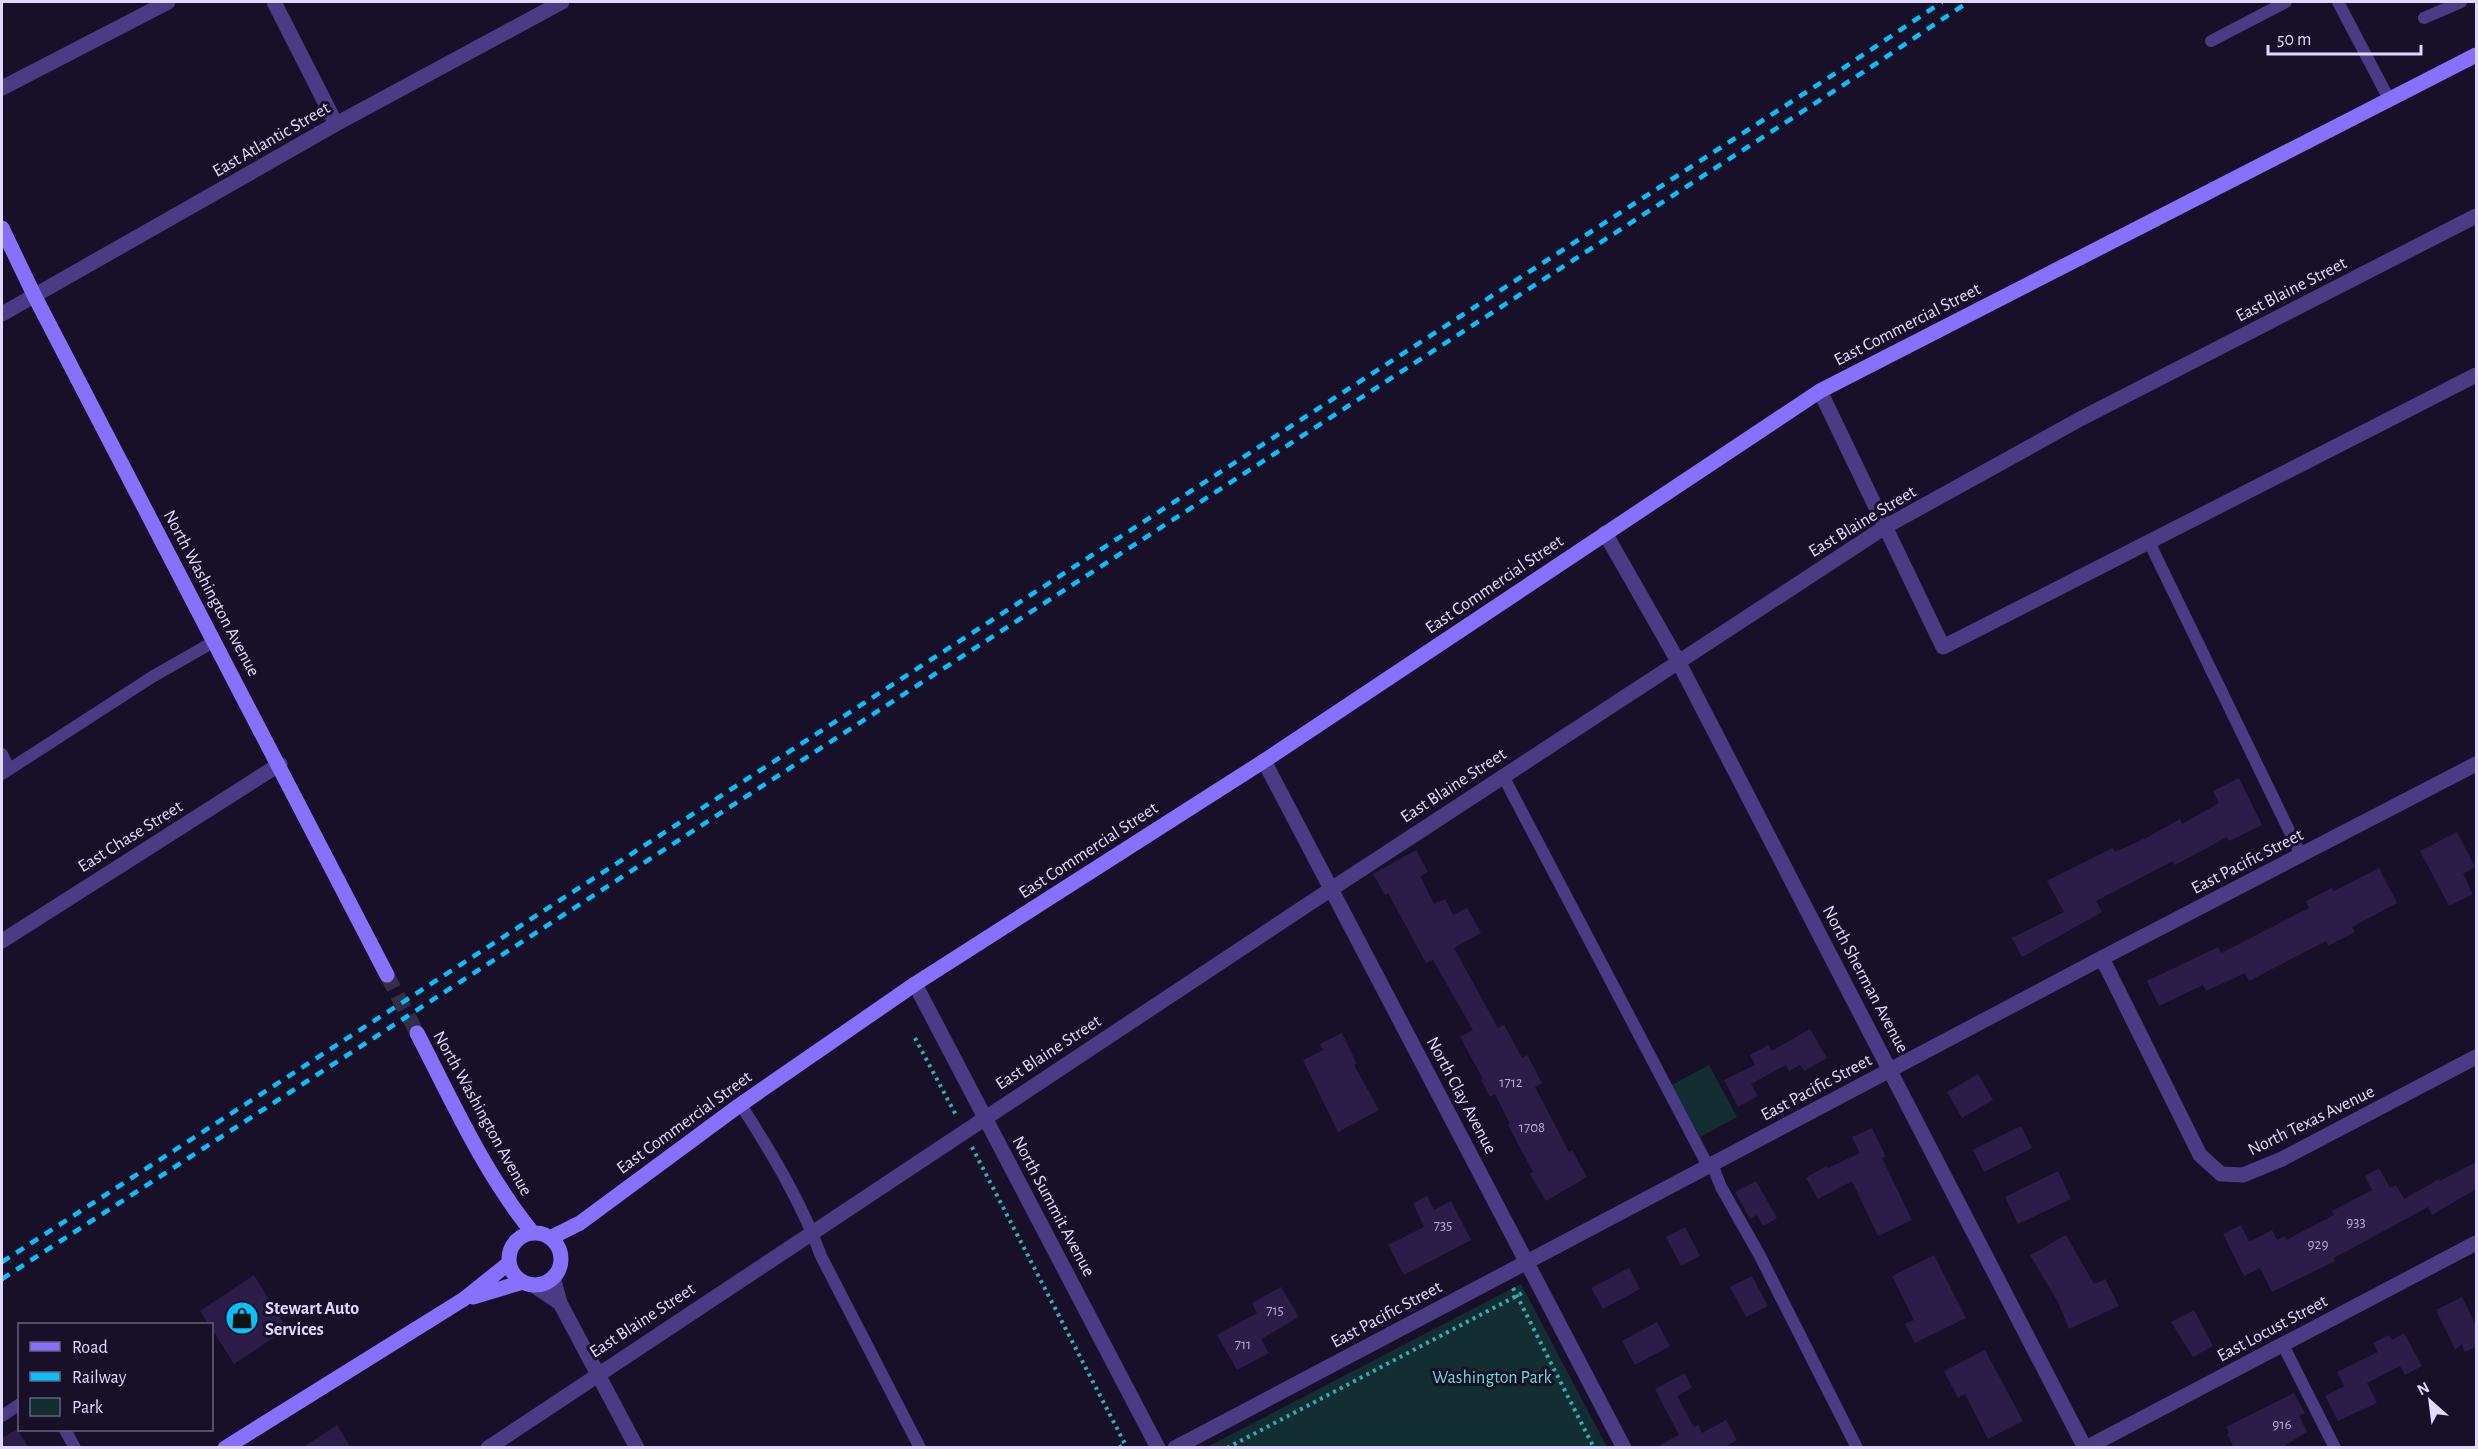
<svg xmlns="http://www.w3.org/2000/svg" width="2478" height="1449" viewBox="0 0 2478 1449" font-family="'Alegreya Sans',sans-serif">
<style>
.green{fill:#132e32}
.building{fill:#2b1d48}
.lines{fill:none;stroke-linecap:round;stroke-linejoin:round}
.secondary-tunnel{stroke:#362e48;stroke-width:15;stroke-dasharray:15 8;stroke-linecap:butt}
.path{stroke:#32adb7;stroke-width:4;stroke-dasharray:3 4.5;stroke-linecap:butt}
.lane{stroke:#493c85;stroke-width:12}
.street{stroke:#493c85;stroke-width:15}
.secondary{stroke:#8771fc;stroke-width:15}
.rail{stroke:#08c1fa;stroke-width:4.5;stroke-dasharray:9 8;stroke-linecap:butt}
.labels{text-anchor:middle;stroke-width:6;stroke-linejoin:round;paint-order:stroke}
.number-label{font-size:15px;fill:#b4a9d0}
.street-label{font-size:18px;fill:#e1d8fe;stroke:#181028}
.poi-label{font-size:18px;font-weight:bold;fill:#e1d8fe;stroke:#181028;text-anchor:start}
.park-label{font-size:18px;fill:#64ded0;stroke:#181028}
</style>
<rect width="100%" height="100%" fill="#181028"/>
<!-- green -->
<path class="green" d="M1709,1065L1737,1117L1700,1137L1672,1085Z
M1521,1284L1607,1447H1207L1513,1288Z"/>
<!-- building -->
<path class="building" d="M2239,778L2262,825L2229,841L2227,837L2175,865L2173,861L2096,901L2102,912L2022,957L2012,938L2064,912L2047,881L2113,848L2115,852L2148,837L2180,819L2182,824L2219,803L2213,791Z
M2457,832L2475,867L2463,874L2473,894L2449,906L2420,851Z
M1416,850L1428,872L1420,876L1434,904L1445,899L1453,915L1467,908L1481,933L1454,948L1498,1028L1504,1025L1522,1058L1527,1055L1542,1083L1535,1087L1569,1152L1572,1150L1587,1177L1546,1201L1530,1174L1533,1172L1508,1125L1510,1124L1495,1094L1490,1097L1481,1080L1483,1079L1460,1037L1473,1030L1433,960L1426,963L1388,893L1385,895L1373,874Z
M2379,868L2397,903L2352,927L2355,932L2328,946L2326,941L2249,981L2245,973L2206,991L2203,985L2159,1006L2147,981L2218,947L2221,953L2309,908L2306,901L2332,888L2334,891Z
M1810,1029L1827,1058L1804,1071L1800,1065L1789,1071L1786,1065L1751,1084L1758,1096L1738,1107L1724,1080L1755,1065L1750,1055L1768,1045L1772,1051Z
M1342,1033L1357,1064L1354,1065L1379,1110L1338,1132L1303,1060L1323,1050L1320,1044Z
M1978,1074L1993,1100L1962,1118L1947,1092Z
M2021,1126L2032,1148L1984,1172L1973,1150Z
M1872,1128L1886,1157L1882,1158L1912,1220L1878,1236L1852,1181L1818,1199L1806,1178L1826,1166L1828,1168L1860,1153L1852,1137Z
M2476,1162V1189L2432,1215L2428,1207L2334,1258L2335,1261L2272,1292L2260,1268L2244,1276L2223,1234L2241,1225L2249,1242L2272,1230L2277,1240L2285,1236L2286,1240L2334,1215L2332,1211L2372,1190L2365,1176L2379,1168L2390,1188L2396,1185L2404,1199L2439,1179L2440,1181Z
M2058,1171L2071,1199L2018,1224L2005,1197Z
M1756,1181L1777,1218L1763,1226L1757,1215L1750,1219L1735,1192Z
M1427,1196L1434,1210L1451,1201L1471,1240L1404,1275L1388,1245L1424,1227L1413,1203Z
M1685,1227L1700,1256L1681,1266L1666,1237Z
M2066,1235L2094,1284L2105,1279L2119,1306L2069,1329L2058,1302L2030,1255Z
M1934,1255L1966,1318L1915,1343L1905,1324L1914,1320L1892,1276Z
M1629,1268L1640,1289L1603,1309L1591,1288Z
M254,1275L287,1329L234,1364L212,1329V1324H209L200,1311Z
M1752,1276L1768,1306L1746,1317L1730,1287Z
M1281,1287L1299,1317L1261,1339L1269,1353L1237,1370L1217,1335L1257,1313L1252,1303Z
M2462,1297L2476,1325V1347L2465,1352L2462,1345L2455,1349L2436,1310Z
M2194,1310L2213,1346L2193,1357L2171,1322Z
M1657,1322L1670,1346L1635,1365L1622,1341Z
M2404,1333L2422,1366L2405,1375L2400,1366L2367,1383L2377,1403L2338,1421L2325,1396L2344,1386L2337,1372L2378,1352L2373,1343L2389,1335L2392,1340Z
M1985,1350L2023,1421L1988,1439L1965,1394L1958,1398L1944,1371Z
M1685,1373L1692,1388L1677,1396L1694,1427L1698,1425L1702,1433L1726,1420L1737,1440L1723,1448H1655L1679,1435L1655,1389Z
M2294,1393L2305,1413L2299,1416L2307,1432L2281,1448H2234L2227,1434L2229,1432L2226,1427Z
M337,1425L351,1448H302Z
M17,1429L29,1448H2V1438Z"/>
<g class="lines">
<!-- secondary-tunnel -->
<path class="secondary-tunnel" d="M387,975L417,1033"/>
<!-- path -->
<path class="path" d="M915,1038L957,1117
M972,1147L1125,1444L1118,1448
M1513,1288L1594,1448
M1227,1448L1524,1292"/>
<!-- lane -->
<path class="lane" d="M2338,2L2389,99
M2424,18L2461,2
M2211,41L2286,2
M2149,542L2301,855
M2,754L9,769
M2,774L152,677L215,641
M1503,776L1708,1166
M741,1105C771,1152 802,1203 821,1256L920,1448
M1712,1164L1721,1187L1760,1256L1857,1448
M2283,1345L2335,1448
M2,1416L20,1404
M65,1430L75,1448"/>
<!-- street -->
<path class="street" d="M274,2L336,124
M2,88L168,2
M2,314L336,124L562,2
M1820,391L1943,647L2476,375
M1605,533L1678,661L2085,1448
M1264,761L1624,1448
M2,941L280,764
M2102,958L2200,1155L2221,1174L2243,1175L2282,1159L2476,1057
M915,984L1158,1448
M553,1277L560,1303L637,1448
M533,1285L560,1303
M488,1448L1310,903L1885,527L2082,418L2476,216
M1175,1448L2102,958L2476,764
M2086,1448L2476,1243"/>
<!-- secondary -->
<path class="secondary" d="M2,228L35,297L387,975
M417,1033C451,1099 485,1175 533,1233
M509 1259a26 26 0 1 1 52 0a26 26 0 1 1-52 0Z
M550,1238L580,1223L737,1107L915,984L1264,761L1820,391L2476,55
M473,1297L523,1282
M225,1448L464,1299L509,1263"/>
<!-- rail -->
<path class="rail" d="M2,1262L1845,67L1942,2
M2,1279L1871,67L1968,2"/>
</g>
<!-- icons -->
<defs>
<symbol id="shop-disc" viewBox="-11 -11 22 22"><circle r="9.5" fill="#08c1fa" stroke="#181028"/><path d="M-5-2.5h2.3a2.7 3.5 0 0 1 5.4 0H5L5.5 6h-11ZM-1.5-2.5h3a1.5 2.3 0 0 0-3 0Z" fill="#111"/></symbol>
</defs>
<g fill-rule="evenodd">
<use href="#shop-disc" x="223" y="1299" width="38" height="38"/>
</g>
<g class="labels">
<!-- number labels -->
<g class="number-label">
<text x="1511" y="1087">1712</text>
<text x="1532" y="1132">1708</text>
<text x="2356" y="1227">933</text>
<text x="1443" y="1230">735</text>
<text x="2318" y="1249">929</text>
<text x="1275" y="1315">715</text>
<text x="1243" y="1349">711</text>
<text x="2282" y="1429">916</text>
</g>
<!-- street labels -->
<g class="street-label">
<text transform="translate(271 139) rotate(-30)" y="6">East Atlantic Street</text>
<text transform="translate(2291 289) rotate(-27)" y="6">East Blaine Street</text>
<text transform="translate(1907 324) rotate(-27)" y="6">East Commercial Street</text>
<text transform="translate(1862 521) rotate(-31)" y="6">East Blaine Street</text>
<text transform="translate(1494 584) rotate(-34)" y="6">East Commercial Street</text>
<text transform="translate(212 593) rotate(62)" y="6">North Washington Avenue</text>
<text transform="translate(1453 785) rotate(-33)" y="6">East Blaine Street</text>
<text transform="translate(130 836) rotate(-32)" y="6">East Chase Street</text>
<text transform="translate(1088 850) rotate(-33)" y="6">East Commercial Street</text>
<text transform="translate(2247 861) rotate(-27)" y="6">East Pacific Street</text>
<text transform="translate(1866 979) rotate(62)" y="6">North Sherman Avenue</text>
<text transform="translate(1048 1052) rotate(-33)" y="6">East Blaine Street</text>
<text transform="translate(1816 1087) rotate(-28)" y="6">East Pacific Street</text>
<text transform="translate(1462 1095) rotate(62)" y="6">North Clay Avenue</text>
<text transform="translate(483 1113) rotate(61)" y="6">North Washington Avenue</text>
<text transform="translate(2311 1120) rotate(-26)" y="6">North Texas Avenue</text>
<text transform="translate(684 1122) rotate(-36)" y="6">East Commercial Street</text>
<text transform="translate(1054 1206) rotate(62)" y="6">North Summit Avenue</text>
<text transform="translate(1386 1314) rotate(-28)" y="6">East Pacific Street</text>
<text transform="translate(642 1320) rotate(-33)" y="6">East Blaine Street</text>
<text transform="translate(2272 1328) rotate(-28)" y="6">East Locust Street</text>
</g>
<!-- poi labels -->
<g class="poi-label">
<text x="265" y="1314">Stewart Auto<tspan x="265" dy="21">Services</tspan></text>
</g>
<!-- park labels -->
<g class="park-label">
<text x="1492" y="1383">Washington Park</text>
</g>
</g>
<!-- border -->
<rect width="2478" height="1449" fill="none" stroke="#e1d8fe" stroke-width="6"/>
<!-- legend -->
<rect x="18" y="1323" width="195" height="108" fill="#181028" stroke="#68607e" stroke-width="1.5"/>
<rect x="30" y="1342" width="30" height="9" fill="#8771fc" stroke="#68607e" stroke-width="1.5"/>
<text x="72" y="1353" font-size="18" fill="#e1d8fe">Road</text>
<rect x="30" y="1372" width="30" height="9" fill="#08c1fa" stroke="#68607e" stroke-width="1.5"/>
<text x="72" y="1383" font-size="18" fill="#e1d8fe">Railway</text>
<rect x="30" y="1398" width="30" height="18" fill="#132e32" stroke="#68607e" stroke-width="1.5"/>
<text x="72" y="1413" font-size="18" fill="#e1d8fe">Park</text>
<!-- north arrow -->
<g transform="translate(2430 1401) rotate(332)" stroke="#181028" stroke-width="4.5" paint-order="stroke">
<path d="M0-4.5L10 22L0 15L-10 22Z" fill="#e1d8fe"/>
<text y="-9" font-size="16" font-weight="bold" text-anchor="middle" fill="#e1d8fe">N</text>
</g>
<!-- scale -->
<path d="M2268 45v9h153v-9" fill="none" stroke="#e1d8fe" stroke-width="3"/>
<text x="2277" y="45" font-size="18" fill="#e1d8fe" stroke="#181028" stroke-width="4.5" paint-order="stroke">50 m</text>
</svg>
